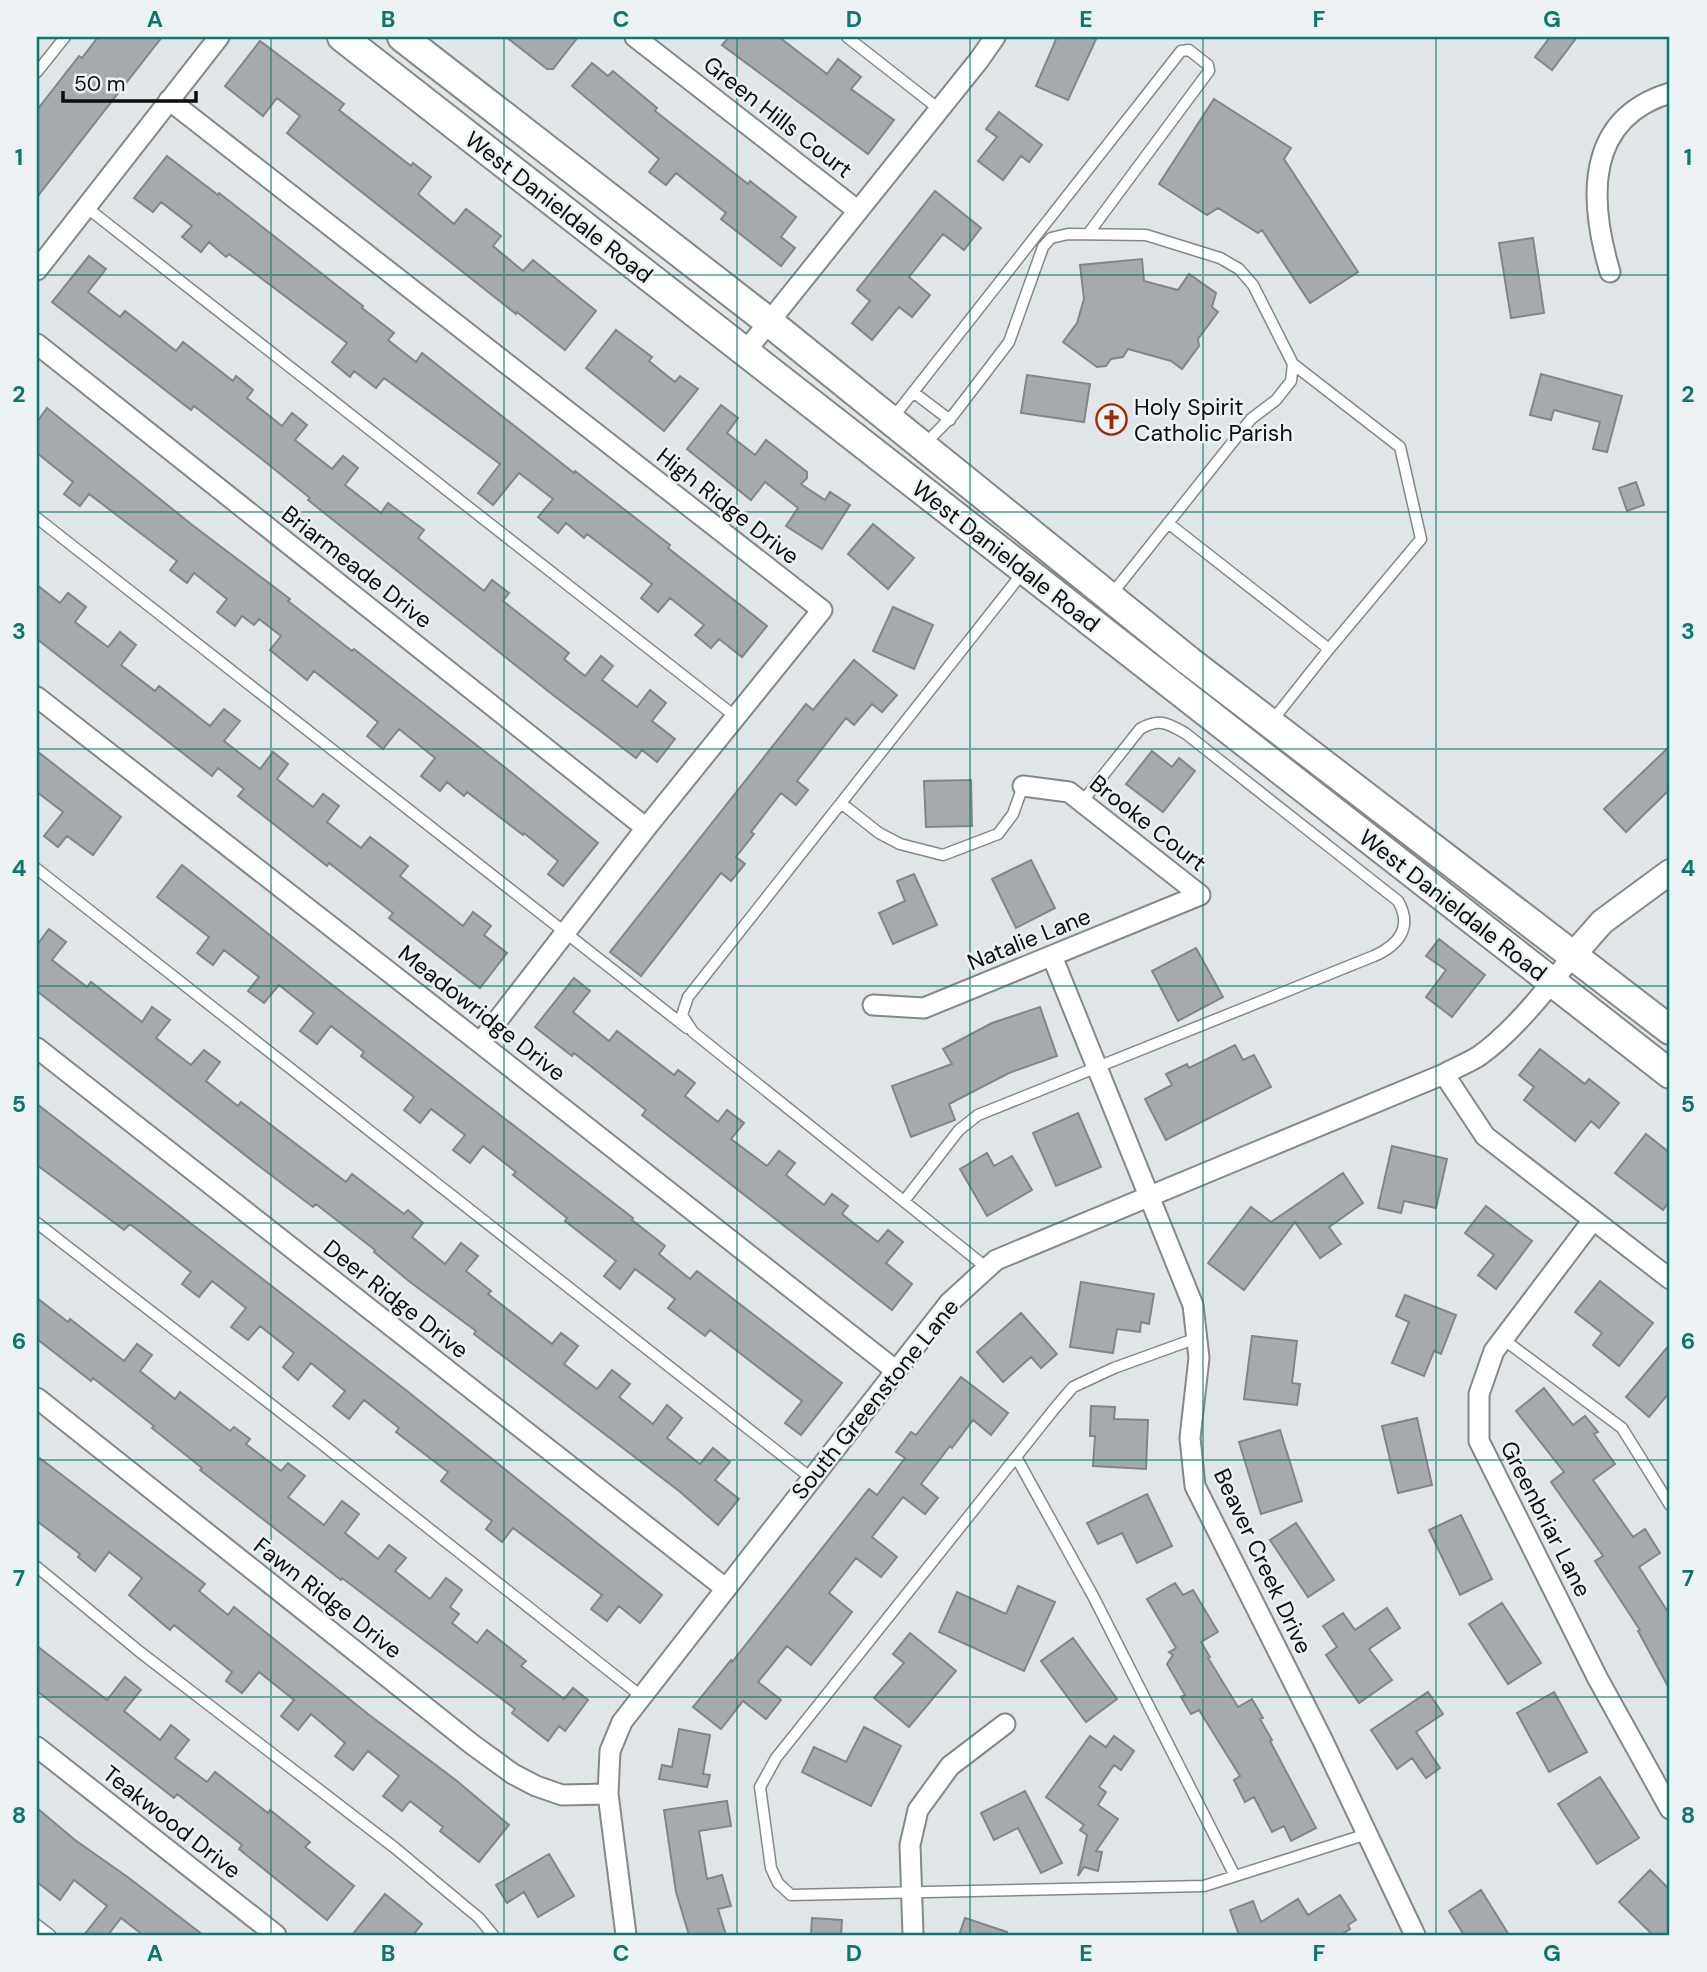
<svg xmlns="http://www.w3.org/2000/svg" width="1707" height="1972" viewBox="0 0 1707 1972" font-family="'DM Sans',sans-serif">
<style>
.building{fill:#a6aaac;stroke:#828688;stroke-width:2}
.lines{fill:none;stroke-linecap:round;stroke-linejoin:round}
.service-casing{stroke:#838889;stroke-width:13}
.minor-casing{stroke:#838889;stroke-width:23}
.tertiary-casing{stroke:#838889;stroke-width:28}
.secondary-casing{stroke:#838889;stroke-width:32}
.service{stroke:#fff;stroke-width:10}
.minor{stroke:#fff;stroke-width:19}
.tertiary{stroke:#fff;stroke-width:24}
.secondary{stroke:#fff;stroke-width:28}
.grid{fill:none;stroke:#0f766e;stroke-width:2;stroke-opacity:0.55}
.labels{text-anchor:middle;stroke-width:5;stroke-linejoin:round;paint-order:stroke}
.street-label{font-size:23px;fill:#0c0e0e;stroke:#edf3f4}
.poi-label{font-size:23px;fill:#0c0e0e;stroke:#edf3f4;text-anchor:start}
.neatline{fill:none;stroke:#0f766e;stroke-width:2.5}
.grid-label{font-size:23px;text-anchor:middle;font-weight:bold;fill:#0f766e}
</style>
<rect width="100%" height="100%" fill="#e0e5e7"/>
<!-- building -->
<path class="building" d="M98,37H162L37,197V110L79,56L82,58Z
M506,37H578L553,69H547Z
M729,37H779L827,74L838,59L861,77L851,89L894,120L868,154L722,45Z
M1057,37H1097L1068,100L1036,86Z
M1550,37H1577L1552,70L1535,57Z
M260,41L344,104L339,110L411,166L413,163L431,177L418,194L454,224L466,209L501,236L493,246L523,271L533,260L596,311L565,350L517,312L516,314L287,133L300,116L277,98L263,116L225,86Z
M592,63L608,76L613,71L657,108L655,111L748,184L750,181L796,217L781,237L795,248L781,266L721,219L726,213L676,173L666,185L649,172L659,159L572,86Z
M1214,99L1291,148L1284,159L1358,272L1310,303L1262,230L1258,233L1218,208L1207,215L1159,184Z
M999,112L1042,145L1029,162L1021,156L1003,180L978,161L997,137L986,129Z
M167,156L218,195L219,193L363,306L362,308L394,333L388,340L416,362L422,353L574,473L575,471L670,545L668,548L767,626L742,657L719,639L711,648L695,635L704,625L670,598L658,612L641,598L652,584L587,534L584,538L566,523L558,533L538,517L553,499L519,473L493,505L478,493L500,464L384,378L376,388L354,371L350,377L332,362L347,343L229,254L226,257L209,242L201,252L182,237L192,226L161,202L153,212L134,198Z
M935,191L981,228L964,250L943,234L909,277L930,295L912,317L899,307L872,340L852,323L870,301L857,290Z
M1533,238L1544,313L1511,318L1499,243Z
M89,256L106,269L88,292L120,317L125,311L176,351L183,342L233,381L236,376L253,390L247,398L282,426L292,413L307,425L295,440L332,469L343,456L358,468L345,485L381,513L388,503L424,530L418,538L484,591L492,580L509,593L503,601L569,653L564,659L585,676L601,656L613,666L602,680L637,707L650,690L666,703L652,721L675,739L657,762L642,750L636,758L553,695L308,500L310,498L263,460L194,406L191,410L52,302Z
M1142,259L1144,281L1178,290L1189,274L1216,293L1212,307L1218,312L1198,339L1199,346L1182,369L1171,361L1128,349L1123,357L1111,359L1106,366L1097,367L1063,342L1077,323L1084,299L1080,265Z
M616,330L652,357L649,361L675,382L680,376L698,389L664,431L586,368Z
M1541,374L1622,396L1607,452L1593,449L1600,422L1554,410L1551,420L1530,415Z
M1027,375L1090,384L1084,422L1021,413Z
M721,405L738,418L727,433L755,455L766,440L807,472V478L801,484L825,500L830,492L850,505L822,549L786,526L798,508L765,482L751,500L687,449Z
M47,408L191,524L290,599L288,601L352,651L354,649L507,769L598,843L563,886L548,874L558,861L524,833L523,835L467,792L464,796L447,782L440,791L421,776L435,758L399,729L383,749L367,736L378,722L314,671L307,680L270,650L281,636L259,619L254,625L242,616L235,626L217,612L227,599L194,573L187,583L170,570L177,561L89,494L80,506L64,494L73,482L37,453V422Z
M1636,482L1644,505L1627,511L1619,488Z
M873,524L914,558L888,589L848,554Z
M37,585L60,603L68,593L86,607L75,622L108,647L120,632L136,645L121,665L155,691L159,686L210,726L224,709L240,721L224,741L260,769L273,752L288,764L277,779L313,807L323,794L339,806L327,822L361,848L370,837L408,866L400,876L463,926L473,912L491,926L484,935L507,953L480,988L389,918L393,913L329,863L327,866L238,796L244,789L218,768L212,776L37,639Z
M893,607L933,625L914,669L873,651Z
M854,660L897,695L882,712L872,704L854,725L846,718L797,781L808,790L796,805L781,793L751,832L754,834L736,857L745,864L731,881L721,873L641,976L610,952L806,704L813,710Z
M1670,746V789L1626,832L1604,809Z
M37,751L121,817L93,855L67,836L58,847L44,836L63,812L37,792Z
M1152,751L1172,767L1179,758L1195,771L1163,812L1126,784Z
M971,780L972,826L926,827L924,781Z
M1031,860L1055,908L1016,928L992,879Z
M182,865L326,980L633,1218L632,1220L665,1246L659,1254L690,1279L697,1271L842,1383L801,1435L785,1423L802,1401L710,1330L705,1336L668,1308L675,1299L635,1269L620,1289L604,1276L616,1261L565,1221L567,1218L513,1175L516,1172L483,1146L470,1163L453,1150L465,1135L431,1109L420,1123L404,1110L414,1097L361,1056L364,1052L331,1026L317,1044L300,1031L314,1013L279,985L264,1003L248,991L259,977L224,950L213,965L197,953L209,937L157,897Z
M914,874L937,925L893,944L879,913L905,901L897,881Z
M49,929L66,942L52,960L87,987L91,982L142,1022L152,1007L170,1020L156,1038L191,1065L204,1050L220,1062L206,1081L238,1106L241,1102L346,1182L352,1174L404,1214L408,1210L423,1223L412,1237L445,1264L461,1243L478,1256L466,1271L491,1291L488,1294L552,1344L561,1333L578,1346L564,1364L597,1389L612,1370L630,1384L619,1397L653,1424L667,1405L682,1418L667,1438L700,1464L713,1448L730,1462L715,1480L739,1499L718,1525L679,1491L474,1334L476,1331L410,1282L374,1252L375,1250L316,1204L313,1207L259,1166L37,991V945Z
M1439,939L1485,975L1452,1017L1426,997L1446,970L1426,956Z
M1196,948L1223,997L1178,1021L1152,971Z
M574,978L590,991L573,1012L609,1041L617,1031L674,1075L678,1070L695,1083L685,1096L718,1122L727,1110L744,1123L731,1139L767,1166L779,1151L795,1163L786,1175L824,1205L832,1194L848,1206L842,1214L878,1242L888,1230L903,1242L886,1263L912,1284L892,1310L642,1115L646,1110L574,1053L572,1056L535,1027Z
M1040,1007L1057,1056L1009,1073L949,1104L955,1120L911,1137L892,1086L952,1064L943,1049L992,1023Z
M1235,1045L1243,1060L1254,1055L1271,1087L1166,1140L1145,1099L1172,1085L1166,1074L1187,1064L1189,1068Z
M1540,1049L1585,1084L1589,1079L1619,1103L1599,1128L1591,1121L1575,1141L1524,1100L1534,1087L1519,1075Z
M37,1104L407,1391L662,1595L640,1623L619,1606L607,1621L591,1609L602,1595L513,1528L502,1542L486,1529L492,1521L441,1481L448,1472L396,1432L399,1428L364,1400L349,1419L333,1406L345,1391L311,1363L298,1380L283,1367L294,1353L260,1326L248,1340L231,1327L246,1308L212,1281L199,1297L182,1284L191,1272L130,1224L124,1230L37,1165Z
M1078,1113L1101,1167L1056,1186L1033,1133Z
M1646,1134L1670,1153V1200L1663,1210L1615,1173Z
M1392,1146L1447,1159L1436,1208L1404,1201L1401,1213L1378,1208Z
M987,1153L994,1166L1012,1156L1032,1190L987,1216L960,1169Z
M1343,1173L1363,1203L1329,1227L1341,1244L1320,1258L1295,1222L1244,1290L1208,1263L1251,1207L1271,1222Z
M1486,1206L1532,1241L1496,1289L1478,1275L1494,1255L1465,1233Z
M1600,1281L1653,1323L1619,1366L1593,1345L1602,1333L1575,1312Z
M1081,1282L1154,1294L1149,1324L1141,1322L1140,1332L1117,1329L1113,1353L1070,1347Z
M1405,1295L1456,1315L1441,1354L1434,1351L1424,1376L1392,1363L1409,1322L1396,1316Z
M37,1298L68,1322L70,1319L124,1361L137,1344L152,1355L140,1371L175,1399L180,1392L230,1431L234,1427L250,1439L246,1444L281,1471L288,1463L305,1476L288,1497L324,1525L342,1501L359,1514L345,1533L378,1559L389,1545L406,1558L395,1571L430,1599L446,1578L462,1590L450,1607L459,1614L452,1623L477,1643L487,1630L526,1661L521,1666L564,1699L573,1688L588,1700L565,1731L559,1726L548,1741L512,1713L515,1709L342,1578L341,1580L200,1470L202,1468L152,1428L154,1426L93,1378L91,1381L37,1339Z
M1021,1313L1057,1354L1041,1368L1031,1357L1003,1382L977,1352Z
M1252,1336L1297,1341L1292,1383L1300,1384L1297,1405L1244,1399Z
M1670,1344V1392L1649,1417L1626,1397Z
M961,1377L1008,1413L991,1435L973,1420L952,1448L950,1446L921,1484L938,1498L925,1514L903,1497L872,1537L897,1557L881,1577L856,1558L829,1593L852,1612L811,1665L787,1646L758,1682L781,1700L766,1719L743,1701L721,1729L693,1707L731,1660L732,1662L869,1489L877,1495L905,1458L896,1452L911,1432L916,1435Z
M1544,1388L1573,1425L1585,1416L1598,1432L1594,1434L1615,1464L1593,1480L1633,1537L1645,1529L1660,1553L1639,1567L1670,1615V1690L1638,1631L1640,1630L1595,1561L1603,1556L1551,1482L1564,1472L1516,1411Z
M1091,1406L1115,1407L1114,1419L1148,1420L1146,1469L1093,1466L1095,1436H1090Z
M1417,1418L1432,1485L1398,1493L1382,1426Z
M1280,1430L1302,1501L1261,1514L1239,1442Z
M37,1456L205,1584L199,1591L228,1615L234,1607L368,1714L457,1781L509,1825L479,1862L440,1831L443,1827L410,1801L402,1811L383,1796L399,1776L368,1751L353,1770L335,1756L345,1743L311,1714L298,1730L281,1716L294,1700L259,1672L242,1693L226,1681L232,1672L174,1625L170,1630L129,1595L142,1578L109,1552L95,1571L78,1557L80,1554L37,1521Z
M1147,1494L1172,1546L1137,1563L1122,1533L1098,1544L1087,1523Z
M1461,1515L1492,1579L1460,1595L1429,1530Z
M1296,1523L1334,1580L1308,1597L1270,1540Z
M1175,1583L1183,1595L1193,1590L1218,1632L1201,1642L1210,1657L1208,1658L1238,1707L1252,1699L1263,1718L1260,1719L1272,1740L1270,1741L1316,1828L1291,1841L1284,1826L1272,1832L1254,1797L1245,1802L1234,1780L1240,1776L1199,1710L1191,1714L1181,1697L1185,1695L1167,1664L1173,1655L1169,1652L1176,1648L1147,1599Z
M1018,1586L1055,1602L1024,1671L939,1632L957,1592L1006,1614Z
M1502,1603L1541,1663L1508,1684L1469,1624Z
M1387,1608L1400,1628L1369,1649L1392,1680L1359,1703L1326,1655L1337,1647L1323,1626L1343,1613L1355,1630Z
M910,1633L956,1671L909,1727L874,1698L904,1663L893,1654Z
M1073,1638L1117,1699L1086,1722L1041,1661Z
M37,1646L107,1700L125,1677L141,1690L124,1711L160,1740L171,1725L189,1740L175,1758L207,1782L215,1772L268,1813L270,1810L310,1842L305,1847L354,1886L327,1920L239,1849L242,1845L177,1794L174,1798L37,1691Z
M1428,1692L1443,1714L1416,1732L1440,1768L1426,1778L1412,1758L1397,1769L1371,1730Z
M1554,1692L1587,1752L1549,1772L1517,1713Z
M864,1727L901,1746L871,1806L802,1772L814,1747L846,1762Z
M679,1729L710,1735L703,1774L710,1775L707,1787L659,1779L662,1765L672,1767Z
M1090,1736L1106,1747L1114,1736L1134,1751L1121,1770L1114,1765L1099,1787L1106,1792L1098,1805L1118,1819L1096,1851L1102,1852L1098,1871L1084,1867L1078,1876L1087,1835L1080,1830L1084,1825L1046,1797Z
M1600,1777L1639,1838L1597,1864L1558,1804Z
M1025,1791L1062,1863L1041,1873L1018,1828L994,1840L981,1813Z
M727,1801L731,1826L699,1831L707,1879L722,1875L731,1906L718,1909L726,1935H689L676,1892L664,1810Z
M37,1808L75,1840L129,1878L203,1935H143L121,1918L108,1935H84L107,1906L74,1880L60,1900L37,1882Z
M549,1854L574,1896L538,1917L524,1892L507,1903L496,1885Z
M1650,1870L1670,1890V1935H1653L1619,1902Z
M1481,1890L1509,1935H1464L1449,1911Z
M385,1894L422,1924L413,1935H352Z
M1340,1895L1356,1920L1348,1925L1350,1929L1340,1935H1239L1230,1910L1253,1901L1261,1922L1298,1899L1308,1915Z
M812,1918L842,1920L841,1935H811Z
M965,1918L1007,1932V1935H959Z"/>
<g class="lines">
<defs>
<path id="service" d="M847,37L939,109
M37,72L65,37
M86,207L736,717
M913,392L950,420
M892,419L1181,51L1189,50L1208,65L1209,71L1088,234
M924,445L954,414L1009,342L1043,247L1051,238L1068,234L1146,235L1220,258L1239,269L1253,285L1293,364L1291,381L1276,400L1251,419L1111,595
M37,518L687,1028
M1168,523L1329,649
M1272,721L1329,649L1421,539L1400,447L1293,364
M841,803L879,833L900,844L943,855L998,834L1013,814L1023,786
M37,869L811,1478
M904,1201L959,1130L978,1115L1374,956C1399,945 1413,927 1398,901L1185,733C1167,723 1159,718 1140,729L1082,802
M37,1223L322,1444L641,1696
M987,1268L693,1032L682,1015L688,997L1024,571
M1197,1338L1114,1368L1073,1387L1055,1408L776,1758L760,1787L771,1868L778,1883L791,1895L1204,1886L1367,1834
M1503,1339L1622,1428L1670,1505
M1016,1457L1093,1596L1235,1876
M37,1567L140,1652L395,1848L479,1918L493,1935
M37,1925L50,1935"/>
<path id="minor" d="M635,37L857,210
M169,100L822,610L646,828L480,1043
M37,270L219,37
M1610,272C1589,201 1584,119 1670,93
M37,344L646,828
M745,352L979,60L995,37
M37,697L480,1043L895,1370
M1052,956L1193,1305L1199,1358L1190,1438L1195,1486L1322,1739L1415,1935
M873,1005L924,1008L1200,895L1069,792L1023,786
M37,1048L725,1588
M1444,1074L1485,1136L1670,1279
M1593,1220L1494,1351L1479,1394V1441L1598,1679L1670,1809
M37,1398L473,1745L513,1774L536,1786L562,1795L608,1794
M37,1747L276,1935
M626,1935L608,1794L610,1751L622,1722L949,1303L996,1260L1444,1074C1455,1068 1468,1063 1479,1056C1512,1033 1549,987 1573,955
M913,1935L910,1845L918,1810L950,1766L1005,1724"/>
<path id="tertiary" d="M1573,955L1602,922L1670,872"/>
<path id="secondary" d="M342,37L1670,1074
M402,37L769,322L1189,661L1670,1030"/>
</defs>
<!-- service casing -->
<use href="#service" class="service-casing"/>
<!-- minor casing -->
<use href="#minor" class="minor-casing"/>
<!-- tertiary casing -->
<use href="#tertiary" class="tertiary-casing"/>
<!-- secondary casing -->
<use href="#secondary" class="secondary-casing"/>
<!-- service -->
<use href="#service" class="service"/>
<!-- minor -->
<use href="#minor" class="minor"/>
<!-- tertiary -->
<use href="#tertiary" class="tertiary"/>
<!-- secondary -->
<use href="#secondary" class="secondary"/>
</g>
<!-- grid -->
<path class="grid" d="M271,37V1935M504,37V1935M737,37V1935M970,37V1935M1203,37V1935M1436,37V1935M37,275H1670M37,512H1670M37,749H1670M37,986H1670M37,1223H1670M37,1460H1670M37,1697H1670"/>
<!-- icons -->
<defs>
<symbol id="church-ring" viewBox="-11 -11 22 22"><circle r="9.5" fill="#edf3f4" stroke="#952e09" stroke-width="1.5"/><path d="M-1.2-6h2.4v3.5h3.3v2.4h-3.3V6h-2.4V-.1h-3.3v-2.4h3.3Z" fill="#952e09"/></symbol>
</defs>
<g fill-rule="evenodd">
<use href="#church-ring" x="1094" y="402" width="35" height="35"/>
</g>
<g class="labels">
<!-- street labels -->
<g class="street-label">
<text transform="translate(778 117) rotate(38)" y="8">Green Hills Court</text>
<text transform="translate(559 207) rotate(38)" y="8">West Danieldale Road</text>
<text transform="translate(728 506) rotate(38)" y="8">High Ridge Drive</text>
<text transform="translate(1006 556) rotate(38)" y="8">West Danieldale Road</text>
<text transform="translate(357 567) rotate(38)" y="8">Briarmeade Drive</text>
<text transform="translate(1148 823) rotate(38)" y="8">Brooke Court</text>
<text transform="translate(1453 905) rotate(38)" y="8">West Danieldale Road</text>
<text transform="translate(1029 939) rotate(-22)" y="8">Natalie Lane</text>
<text transform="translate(482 1013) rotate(38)" y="8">Meadowridge Drive</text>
<text transform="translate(396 1299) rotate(38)" y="8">Deer Ridge Drive</text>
<text transform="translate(875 1399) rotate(-51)" y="8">South Greenstone Lane</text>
<text transform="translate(1546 1519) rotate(63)" y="8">Greenbriar Lane</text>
<text transform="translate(1263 1561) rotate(65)" y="8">Beaver Creek Drive</text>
<text transform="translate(328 1598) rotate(38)" y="8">Fawn Ridge Drive</text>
<text transform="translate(172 1822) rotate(38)" y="8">Teakwood Drive</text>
</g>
<!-- poi labels -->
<g class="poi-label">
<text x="1134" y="415">Holy Spirit<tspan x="1134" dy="26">Catholic Parish</tspan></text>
</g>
</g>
<!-- border -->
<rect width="1707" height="1972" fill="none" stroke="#edf3f4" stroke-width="77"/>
<!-- scale -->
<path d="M63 91v10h133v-10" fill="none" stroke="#0c0e0e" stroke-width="3.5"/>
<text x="74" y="91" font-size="21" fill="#0c0e0e" stroke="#edf3f4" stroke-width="5" paint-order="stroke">50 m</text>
<rect x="38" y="38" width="1630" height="1896" class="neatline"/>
<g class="grid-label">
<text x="155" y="27">A</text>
<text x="388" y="27">B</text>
<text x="621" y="27">C</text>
<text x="854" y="27">D</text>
<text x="1086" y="27">E</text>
<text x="1319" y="27">F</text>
<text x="1552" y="27">G</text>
<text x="19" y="165">1</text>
<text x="1688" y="165">1</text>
<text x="19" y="402">2</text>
<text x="1688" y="402">2</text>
<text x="19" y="639">3</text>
<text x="1688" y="639">3</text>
<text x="19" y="876">4</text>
<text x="1688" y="876">4</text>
<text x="19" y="1112">5</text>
<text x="1688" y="1112">5</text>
<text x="19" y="1349">6</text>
<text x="1688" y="1349">6</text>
<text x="19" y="1586">7</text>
<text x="1688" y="1586">7</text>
<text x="19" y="1823">8</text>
<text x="1688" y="1823">8</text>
<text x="155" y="1961">A</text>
<text x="388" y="1961">B</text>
<text x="621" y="1961">C</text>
<text x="854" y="1961">D</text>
<text x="1086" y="1961">E</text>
<text x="1319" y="1961">F</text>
<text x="1552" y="1961">G</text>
</g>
</svg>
